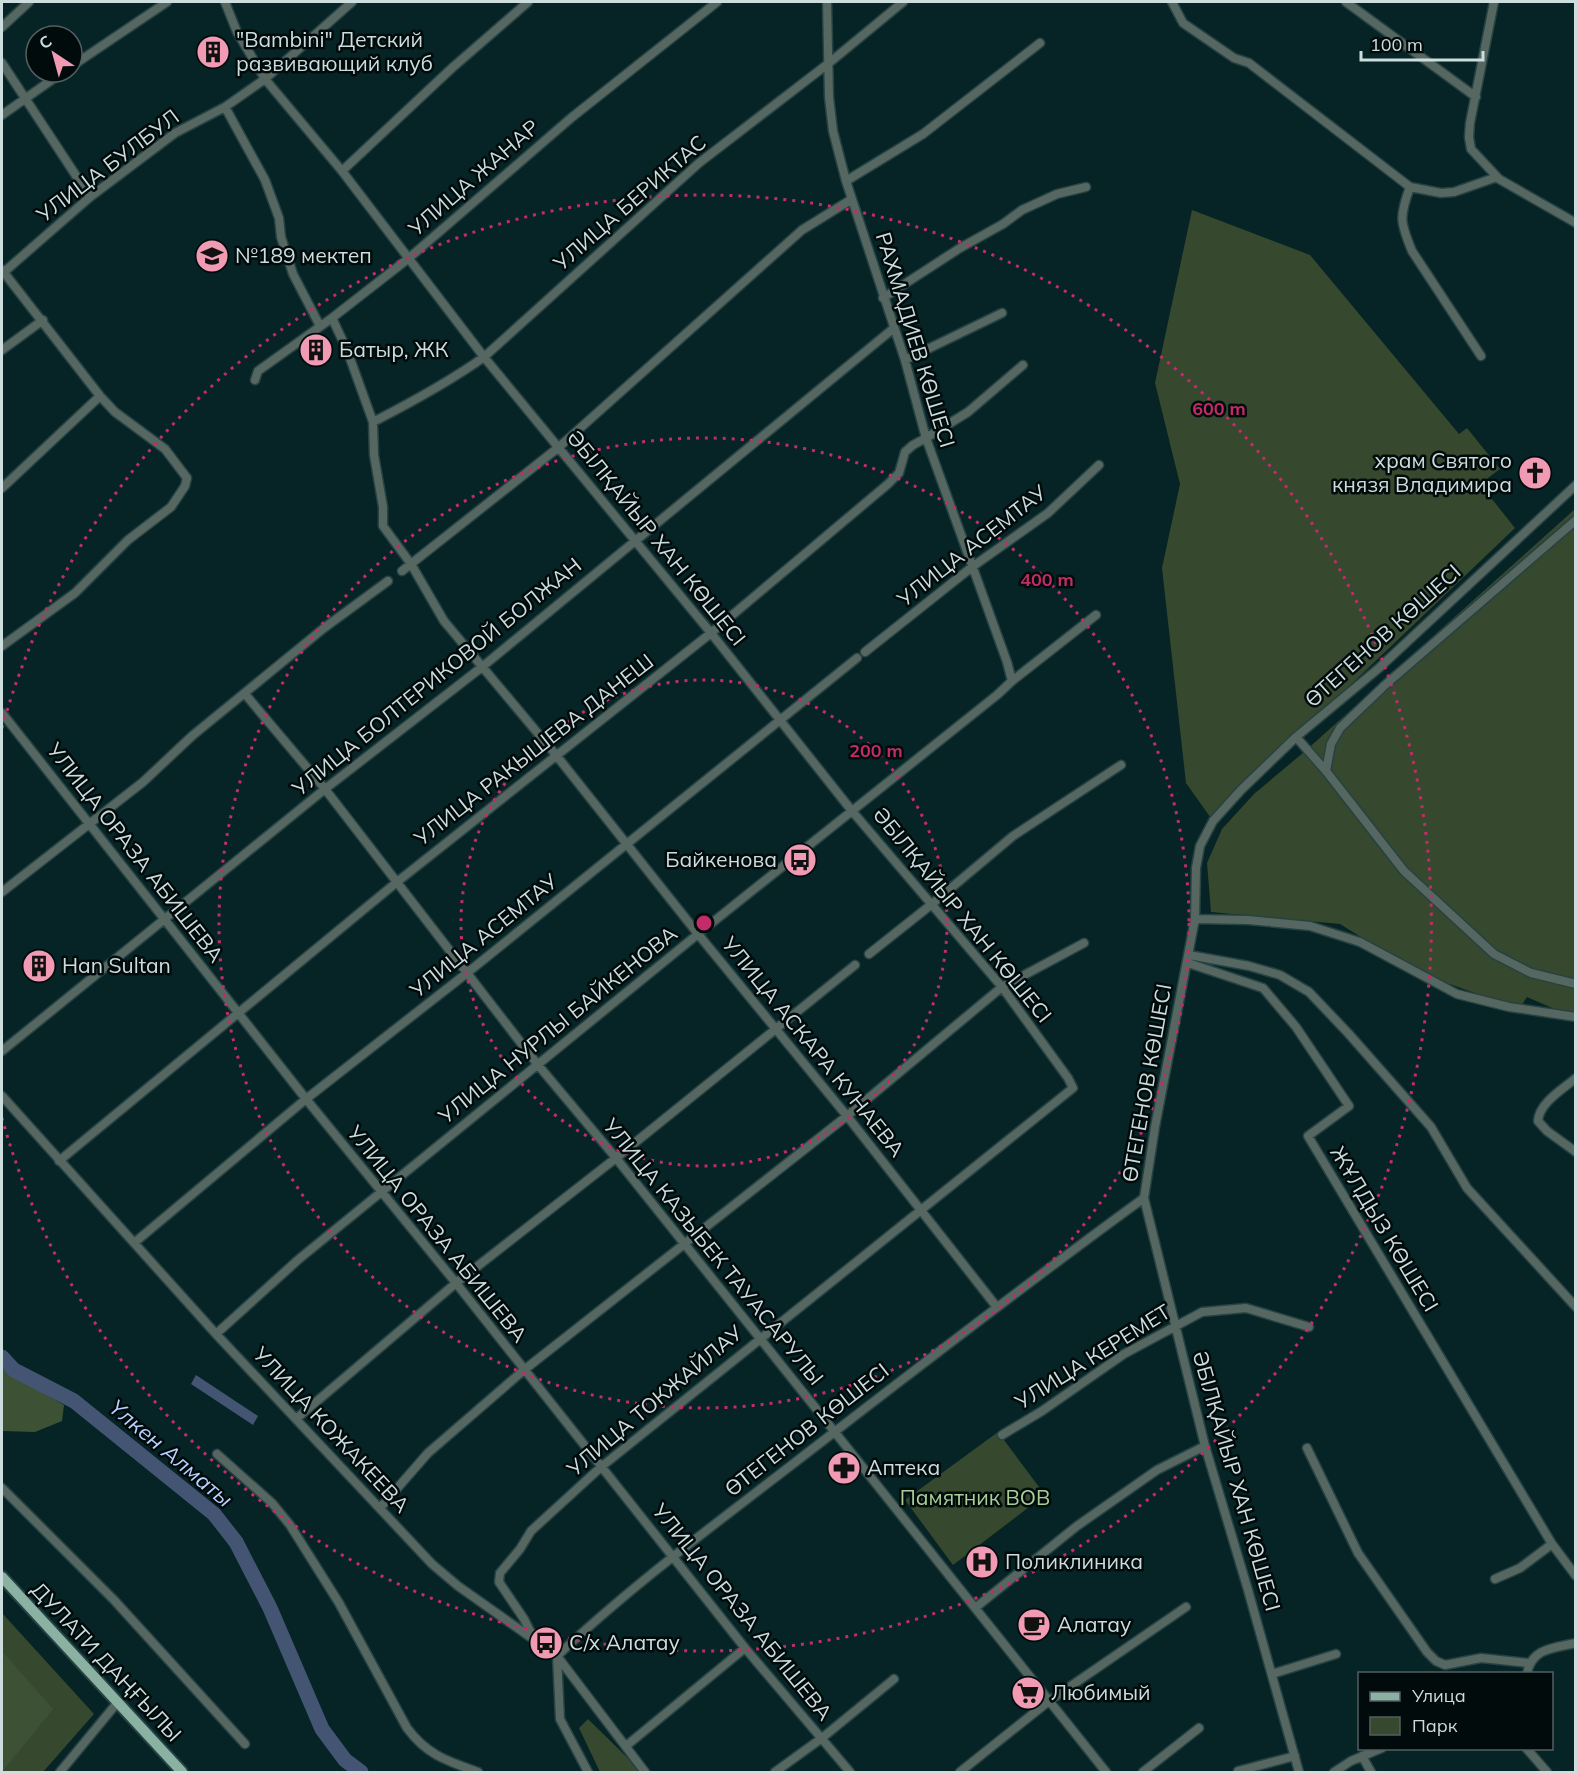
<svg xmlns="http://www.w3.org/2000/svg" width="1577" height="1774" viewBox="0 0 1577 1774" font-family="Mulish,sans-serif">
<style>
.green{fill:#36482e}
.forest{fill:#3d5234}
.water{fill:#445473}
.lines{fill:none;stroke-linecap:round;stroke-linejoin:round}
.river{stroke:#445473;stroke-width:15}
.minor-casing{stroke:#264243;stroke-width:11}
.major-casing{stroke:#264243;stroke-width:14}
.minor{stroke:#556760;stroke-width:8}
.major{stroke:#8ab1a1;stroke-width:10}
.ring{fill:none;stroke:#c32c68;stroke-width:3;stroke-dasharray:3 6}
.labels{text-anchor:middle;stroke-width:5;stroke-linejoin:round;paint-order:stroke}
.poi-label{font-size:21px;fill:#cdddde;stroke:#020b0c;text-anchor:start}
.street-label{font-size:21px;fill:#cdddde;stroke:#020b0c}
.park-label{font-size:21px;fill:#a8cf98;stroke:#020b0c}
.water-label{font-size:22px;font-style:italic;fill:#bad1ff;stroke:#020b0c}
.centre{fill:#c32c68;stroke:#020b0c;stroke-width:3}
.ring-label{font-size:18px;text-anchor:middle;font-weight:bold;fill:#c32c68;stroke:#020b0c;stroke-width:5;stroke-linejoin:round;paint-order:stroke}
</style>
<rect width="100%" height="100%" fill="#062425"/>
<!-- green -->
<path class="green" d="M1192,210L1310,255L1459,434L1467,428L1500,469L1488,478L1491,482L1484,489L1515,528L1296,737L1213,821L1186,783L1162,568L1180,484L1155,383Z
M1575,509V1018L1527,997L1519,1009L1419,973L1340,924L1211,912L1207,863L1222,829L1254,794L1304,752Z
M998,1432L1045,1495L953,1565L905,1500Z
M2,1613L94,1714L43,1772H2Z
M588,1719L642,1772H600L579,1728Z"/>
<!-- forest -->
<path class="forest" d="M2,1369L64,1405L62,1421L35,1432L2,1431Z
M2,1651L53,1709L2,1772Z"/>
<!-- water -->
<path class="water" d="M196,1375L258,1416L253,1425L191,1384Z"/>
<g class="lines">
<!-- river -->
<path class="river" d="M2,1357L14,1370L74,1401L214,1514L236,1542L270,1608L322,1729L345,1760L361,1772"/>
<defs>
<path id="minor" d="M225,2L237,32L265,79L342,171L484,357L711,633L852,811L1002,987L1068,1078L1073,1088L601,1467L531,1531L520,1549L500,1573L499,1582L524,1619L534,1639
M827,2L829,97L833,131L846,181L905,360L926,438L1007,662L1012,681
M1172,2L1183,23L1234,58L1249,63L1410,187L1441,193L1454,192L1497,177
M1346,2L1476,97
M1494,2L1470,123L1469,137L1471,149L1499,179L1576,223
M2,27L29,2
M2,63L90,197
M72,66L167,2
M225,107L265,180L279,218L281,237L293,274L320,326
M2,115L63,72
M342,171L452,68L528,2
M846,181L923,134L1040,43
M1410,187C1399,217 1400,222 1412,251L1481,356
M2,270L100,396L115,412L165,449L187,478L185,486L171,507L128,540L75,593L2,646
M4,272L90,197L175,133L225,107L265,79L352,2
M883,298L960,248L1003,224L1022,210L1057,194L1086,187
M332,318L347,350L373,422L374,455L383,507V526L411,564L444,621L556,755L698,934L847,1116L996,1306
M2,350L43,320
M905,360L1002,313
M255,380L258,371L332,318L409,258L571,118L717,2
M373,422C412,402 449,382 484,357L699,163L829,63L903,2
M2,488L100,396
M402,571L559,447L802,230L852,199
M865,652L972,567L1048,513L1099,465
M245,694L325,789L538,1065L616,1158L1106,1772
M2,713L306,1099L456,1283L745,1648L850,1772
M1296,737L1326,771L1404,871L1494,954L1531,973L1576,984
M1326,771L1331,744L1340,728L1385,685L1576,520
M2,892L143,782L192,736L324,628L388,581
M1195,919L1248,920L1310,926L1360,942L1457,994L1509,1007L1576,1017
M869,954L932,904L1013,836L1121,765
M1189,955L1249,966L1280,975L1309,992L1348,1033L1431,1127L1467,1188L1576,1307
M1188,963L1263,988L1296,1027L1349,1106L1308,1136L1552,1544L1576,1576
M2,1051L325,789L482,667L894,328
M1576,1078C1563,1089 1539,1103 1538,1121L1547,1131L1576,1152
M2,1096L216,1334L432,1564L458,1586L557,1656L645,1772
M59,1161L397,882L711,633L888,484L899,473L905,452L913,445L926,438L968,412L1023,365
M134,1243L306,1099L467,973L857,658
M216,1334L299,1259L698,934L997,695L1012,681L1096,615
M296,1419L456,1283L616,1158L855,965
M1002,1435L1042,1411L1124,1354L1202,1312L1246,1308L1309,1327
M1307,1448L1358,1553L1427,1652L1436,1661L1445,1665L1481,1658L1528,1663
M217,1454L272,1503L290,1525L339,1603L407,1728C427,1755 447,1761 478,1772
M2,1488L114,1600L245,1744
M380,1508L428,1453L524,1370L847,1116L1002,987L1084,943
M1495,1579L1520,1568L1552,1544
M975,1608L1077,1526L1157,1470L1205,1446
M1272,1674L1336,1654
M1527,1674C1531,1648 1554,1648 1576,1643
M626,1746L745,1648
M1526,1748L1547,1772
M1362,1756L1371,1772
M1238,1771L1295,1756
M60,1772L117,1703
M588,1772L560,1719L557,1656C630,1587 710,1528 789,1467C907,1376 1024,1285 1144,1198
M775,1772L822,1738L894,1679
M960,1772L1049,1701L1186,1607
M1143,1772L1199,1728
M1299,1772L1248,1590L1205,1446L1144,1198L1155,1127L1195,919L1196,868L1200,846L1213,821L1241,790L1296,737L1379,668L1576,485
M1334,1772L1351,1761L1382,1748"/>
<path id="major" d="M2,1577L182,1772"/>
</defs>
<!-- minor casing -->
<use href="#minor" class="minor-casing"/>
<!-- major casing -->
<use href="#major" class="major-casing"/>
<!-- minor -->
<use href="#minor" class="minor"/>
<!-- major -->
<use href="#major" class="major"/>
</g>
<!-- distance rings -->
<g class="ring">
<circle cx="704" cy="923" r="243"/>
<circle cx="704" cy="923" r="485"/>
<path d="M2 728A728 728 0 1 1 2 1118"/>
</g>
<!-- icons -->
<defs>
<symbol id="building-disc" viewBox="-11 -11 22 22"><circle r="9.5" fill="#f09ab4" stroke="#020b0c"/><path d="M-4-6H4V6H1V3H-1V6H-4ZM-2.5-4.3h1.7v1.8h-1.7ZM.8-4.3h1.7v1.8H.8ZM-2.5-1h1.7V.8h-1.7ZM.8-1h1.7V.8H.8Z" fill="#111"/></symbol>
<symbol id="school-disc" viewBox="-11 -11 22 22"><circle r="9.5" fill="#f09ab4" stroke="#020b0c"/><path d="M0-5L7-2L0 1L-7-2ZM-4 1L0 2.5L4 1V4Q0 6-4 4Z" fill="#111"/></symbol>
<symbol id="church-disc" viewBox="-11 -11 22 22"><circle r="9.5" fill="#f09ab4" stroke="#020b0c"/><path d="M-1.2-6h2.4v3.5h3.3v2.4h-3.3V6h-2.4V-.1h-3.3v-2.4h3.3Z" fill="#111"/></symbol>
<symbol id="bus-disc" viewBox="-11 -11 22 22"><circle r="9.5" fill="#f09ab4" stroke="#020b0c"/><path d="M-5-6H5V4H4V6H2V4H-2V6H-4V4H-5ZM-3.5-4V0h7V-4ZM-3.5 1.2v1.5H-2V1.2ZM2 1.2v1.5H3.5V1.2Z" fill="#111"/></symbol>
<symbol id="pharmacy-disc" viewBox="-11 -11 22 22"><circle r="9.5" fill="#f09ab4" stroke="#020b0c"/><path d="M-2-6h4v4h4v4h-4v4h-4v-4h-4v-4h4Z" fill="#111"/></symbol>
<symbol id="hospital-disc" viewBox="-11 -11 22 22"><circle r="9.5" fill="#f09ab4" stroke="#020b0c"/><path d="M-5-5h3v3.5h4V-5h3V5h-3V1.5h-4V5h-3Z" fill="#111"/></symbol>
<symbol id="cafe-disc" viewBox="-11 -11 22 22"><circle r="9.5" fill="#f09ab4" stroke="#020b0c"/><path d="M-5.5-4.5H6V0H3Q3 3.5 0 3.5H-2.5Q-5.5 3.5-5.5 0ZM3-3.2v2h1.7v-2ZM-6 4.5H4V6H-6Z" fill="#111"/></symbol>
<symbol id="supermarket-disc" viewBox="-11 -11 22 22"><circle r="9.5" fill="#f09ab4" stroke="#020b0c"/><path d="M-6-5.5h2.5l.6 2H6L4.5 2H-2.5L-4.4-4H-6ZM-1.5 3.2a1.3 1.3 0 1 0 .1 0ZM3 3.2a1.3 1.3 0 1 0 .1 0Z" fill="#111"/></symbol>
</defs>
<g fill-rule="evenodd">
<use href="#building-disc" x="194" y="33" width="38" height="38"/>
<use href="#school-disc" x="193" y="237" width="38" height="38"/>
<use href="#building-disc" x="297" y="331" width="38" height="38"/>
<use href="#church-disc" x="1516" y="454" width="38" height="38"/>
<use href="#bus-disc" x="781" y="841" width="38" height="38"/>
<use href="#building-disc" x="20" y="947" width="38" height="38"/>
<use href="#pharmacy-disc" x="825" y="1449" width="38" height="38"/>
<use href="#hospital-disc" x="963" y="1543" width="38" height="38"/>
<use href="#cafe-disc" x="1015" y="1606" width="38" height="38"/>
<use href="#bus-disc" x="527" y="1624" width="38" height="38"/>
<use href="#supermarket-disc" x="1009" y="1674" width="38" height="38"/>
</g>
<g class="labels">
<!-- poi labels -->
<g class="poi-label">
<text x="236" y="47">"Bambini" Детский<tspan x="236" dy="24">развивающий клуб</tspan></text>
<text x="235" y="263">№189 мектеп</text>
<text x="339" y="357">Батыр, ЖК</text>
<text x="1512" y="468" text-anchor="end">храм Святого<tspan x="1512" dy="24">князя Владимира</tspan></text>
<text x="777" y="867" text-anchor="end">Байкенова</text>
<text x="62" y="973">Han Sultan</text>
<text x="867" y="1475">Аптека</text>
<text x="1005" y="1569">Поликлиника</text>
<text x="1057" y="1632">Алатау</text>
<text x="569" y="1650">С/х Алатау</text>
<text x="1051" y="1700">Любимый</text>
</g>
<!-- street labels -->
<g class="street-label">
<text transform="translate(108 166) rotate(-37)" y="7">УЛИЦА БУЛБУЛ</text>
<text transform="translate(474 178) rotate(-41)" y="7">УЛИЦА ЖАНАР</text>
<text transform="translate(630 203) rotate(-41)" y="7">УЛИЦА БЕРИКТАС</text>
<text transform="translate(915 340) rotate(73)" y="7">РАХМАДИЕВ КӨШЕСІ</text>
<text transform="translate(656 538) rotate(51)" y="7">ӘБІЛҚАЙЫР ХАН КӨШЕСІ</text>
<text transform="translate(972 546) rotate(-38)" y="7">УЛИЦА АСЕМТАУ</text>
<text transform="translate(1383 636) rotate(-42)" y="7">ӨТЕГЕНОВ КӨШЕСІ</text>
<text transform="translate(437 677) rotate(-39)" y="7">УЛИЦА БОЛТЕРИКОВОЙ БОЛЖАН</text>
<text transform="translate(534 750) rotate(-38)" y="7">УЛИЦА РАКЫШЕВА ДАНЕШ</text>
<text transform="translate(135 853) rotate(52)" y="7">УЛИЦА ОРАЗА АБИШЕВА</text>
<text transform="translate(962 915) rotate(51)" y="7">ӘБІЛҚАЙЫР ХАН КӨШЕСІ</text>
<text transform="translate(484 936) rotate(-39)" y="7">УЛИЦА АСЕМТАУ</text>
<text transform="translate(558 1025) rotate(-39)" y="7">УЛИЦА НУРЛЫ БАЙКЕНОВА</text>
<text transform="translate(813 1047) rotate(51)" y="7">УЛИЦА АСКАРА КУНАЕВА</text>
<text transform="translate(1147 1083) rotate(-80)" y="7">ӨТЕГЕНОВ КӨШЕСІ</text>
<text transform="translate(1384 1229) rotate(59)" y="7">ЖҰЛДЫЗ КӨШЕСІ</text>
<text transform="translate(437 1234) rotate(51)" y="7">УЛИЦА ОРАЗА АБИШЕВА</text>
<text transform="translate(713 1252) rotate(51)" y="7">УЛИЦА КАЗЫБЕК ТАУАСАРУЛЫ</text>
<text transform="translate(1093 1357) rotate(-32)" y="7">УЛИЦА КЕРЕМЕТ</text>
<text transform="translate(655 1401) rotate(-40)" y="7">УЛИЦА ТОКЖАЙЛАУ</text>
<text transform="translate(331 1430) rotate(47)" y="7">УЛИЦА КОЖАКЕЕВА</text>
<text transform="translate(807 1430) rotate(-38)" y="7">ӨТЕГЕНОВ КӨШЕСІ</text>
<text transform="translate(1236 1481) rotate(74)" y="7">ӘБІЛҚАЙЫР ХАН КӨШЕСІ</text>
<text transform="translate(742 1612) rotate(51)" y="7">УЛИЦА ОРАЗА АБИШЕВА</text>
<text transform="translate(106 1662) rotate(47)" y="7">ДУЛАТИ ДАҢҒЫЛЫ</text>
</g>
<!-- park labels -->
<g class="park-label">
<text x="975" y="1505">Памятник ВОВ</text>
</g>
<!-- water labels -->
<g class="water-label">
<text transform="translate(171 1453) rotate(40)" y="8">Үлкен Алматы</text>
</g>
</g>
<circle cx="704" cy="923" r="9" class="centre"/>
<g class="ring-label">
<text x="1219" y="415">600 m</text>
<text x="1047" y="586">400 m</text>
<text x="876" y="757">200 m</text>
</g>
<!-- border -->
<rect width="1577" height="1774" fill="none" stroke="#cdddde" stroke-width="6"/>
<!-- legend -->
<rect x="1358" y="1672" width="195" height="78" fill="#020b0c" stroke="#535f60" stroke-width="1.5"/>
<rect x="1370" y="1692" width="30" height="9" fill="#8ab1a1" stroke="#535f60" stroke-width="1.5"/>
<text x="1412" y="1702" font-size="18" fill="#cdddde">Улица</text>
<rect x="1370" y="1717" width="30" height="18" fill="#36482e" stroke="#535f60" stroke-width="1.5"/>
<text x="1412" y="1732" font-size="18" fill="#cdddde">Парк</text>
<!-- north arrow -->
<g transform="translate(54 54) rotate(324)"><circle r="28" fill="#020b0c" stroke="#535f60" stroke-width="1.5"/>
<path d="M0-4.5L10 22L0 15L-10 22Z" fill="#f09ab4"/>
<text y="-9" font-size="16" font-weight="bold" text-anchor="middle" fill="#cdddde">С</text>
</g>
<!-- scale -->
<path d="M1361 51v9h122v-9" fill="none" stroke="#cdddde" stroke-width="3"/>
<text x="1370" y="51" font-size="18" fill="#cdddde" stroke="#020b0c" stroke-width="4.5" paint-order="stroke">100 m</text>
</svg>
